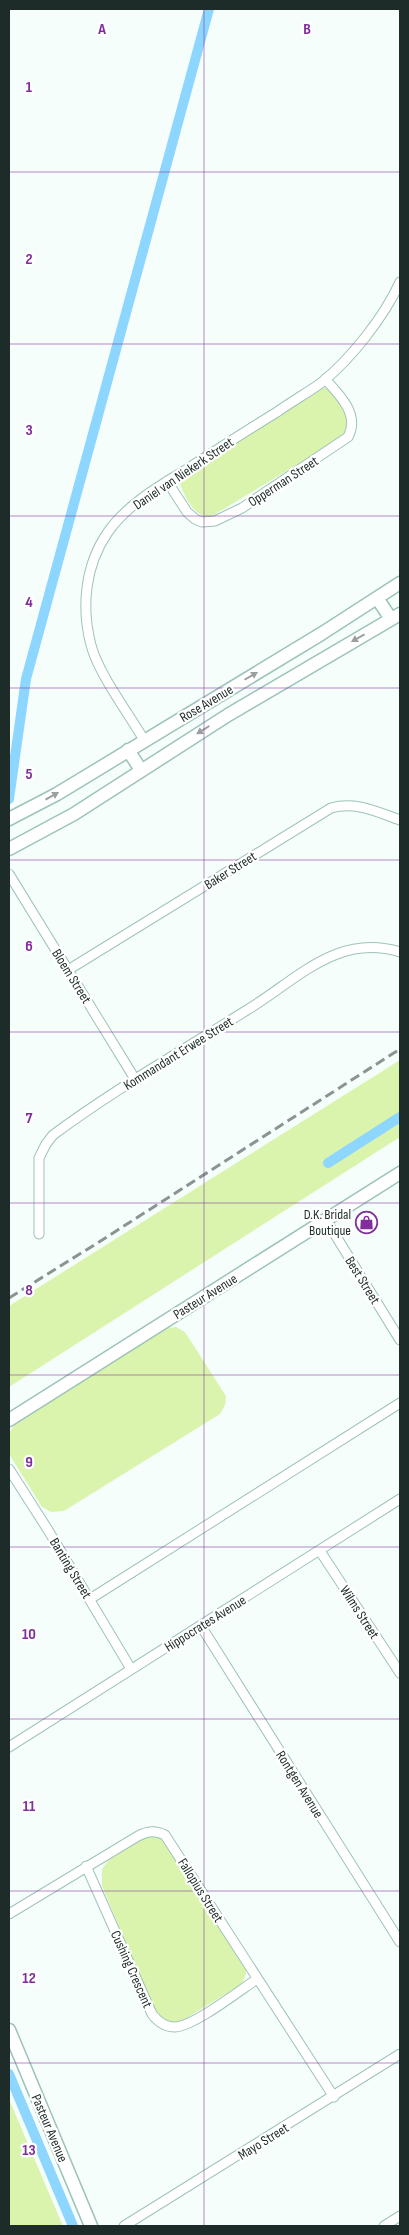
<svg xmlns="http://www.w3.org/2000/svg" width="409" height="2235" viewBox="0 0 409 2235" font-family="'Sofia Sans Condensed',sans-serif">
<style>
.green{fill:#dbf4ad}
.lines{fill:none;stroke-linecap:round;stroke-linejoin:round}
.canal{stroke:#8dd6ff;stroke-width:10}
.street-casing{stroke:#9dc3ba;stroke-width:11}
.secondary-casing{stroke:#9dc3ba;stroke-width:15}
.street{stroke:#fff;stroke-width:9}
.secondary{stroke:#fff;stroke-width:12}
.rail{stroke:#899592;stroke-width:3;stroke-dasharray:10 5;stroke-linecap:butt}
.oneway{fill:#99a09f}
.grid{fill:none;stroke:#812d9b;stroke-width:1;stroke-opacity:0.55}
.labels{text-anchor:middle;stroke-width:4.5;stroke-linejoin:round;paint-order:stroke}
.street-label{font-size:14px;fill:#1d2c29;stroke:#fff}
.poi-label{font-size:14px;fill:#1d2c29;stroke:#fff;text-anchor:end}
.grid-label{font-size:16px;text-anchor:middle;font-weight:bold;fill:#812d9b;stroke:#fff;stroke-width:4.5;stroke-linejoin:round;paint-order:stroke}
</style>
<rect width="100%" height="100%" fill="#f6fefc"/>
<!-- green -->
<path class="green" d="M320,387C345,390 353,417 344,436L214,515C210,516 206,517 202,515C192,512 181,490 179,480L185,475Z
M400,1060V1137L9,1387V1306Z
M176,1327L185,1332L226,1396L225,1405L220,1414L64,1511L51,1512L42,1507L9,1454V1434L14,1425L165,1328Z
M147,1835H156L163,1839L246,1966V1974L242,1984L180,2022L166,2021L154,2009L102,1886V1869L108,1861Z
M9,2099L63,2226H9Z"/>
<g class="lines">
<!-- canal -->
<path class="canal" d="M9,799L26,679L209,9
M328,1163L400,1117
M9,2074L73,2226"/>
<defs>
<path id="street" d="M167,481L187,512L195,519L202,522L215,521L242,508L348,437C360,415 340,395 325,379
M144,740C129,714 98,673 91,645C81,607 85,565 108,532C126,506 157,487 184,471C215,451 246,431 277,412C291,402 307,393 321,383C351,359 384,317 400,282
M9,874L135,1079
M68,970L331,808C356,801 377,812 400,820
M326,1220L400,1340
M39,1234V1158L46,1144L53,1135C115,1089 182,1051 247,1010C277,992 305,966 337,954C358,946 380,946 400,952
M9,1469L48,1530L131,1669
M320,1551L400,1673
M90,1599L400,1403
M201,1626L400,1942
M9,1747L400,1499
M86,1866L152,2014C158,2022 165,2027 175,2027C194,2026 239,1991 257,1979
M9,1914L138,1836C148,1831 155,1830 165,1835L334,2097
M124,2226L400,2054
M384,2226L400,2216"/>
<path id="secondary" d="M377,598L391,619
M128,750L141,770
M9,819L57,794L321,634L400,583
M9,849L74,814L228,715L400,614
M9,1420L400,1173
M9,2030L91,2226"/>
</defs>
<!-- street casing -->
<use href="#street" class="street-casing"/>
<!-- secondary casing -->
<use href="#secondary" class="secondary-casing"/>
<!-- street -->
<use href="#street" class="street"/>
<!-- secondary -->
<use href="#secondary" class="secondary"/>
<!-- rail -->
<path class="rail" d="M9,1298L99,1242L400,1049"/>
</g>
<!-- one-way arrows -->
<defs><path id="oneway-solid" d="M-6-.8H1V-3.2L6.5 0L1 3.2V.8H-6Z" transform="scale(1.25)"/></defs>
<g class="oneway">
<use href="#oneway-solid" transform="translate(358 638) rotate(151)"/>
<use href="#oneway-solid" transform="translate(251 676) rotate(-30)"/>
<use href="#oneway-solid" transform="translate(203 730) rotate(148)"/>
<use href="#oneway-solid" transform="translate(52 796) rotate(-29)"/>
</g>
<!-- grid -->
<path class="grid" d="M204,9V2226M9,172H400M9,344H400M9,516H400M9,688H400M9,860H400M9,1032H400M9,1203H400M9,1375H400M9,1547H400M9,1719H400M9,1891H400M9,2063H400"/>
<!-- icons -->
<defs>
<symbol id="shop-ring" viewBox="-11 -11 22 22"><circle r="9.5" fill="#fff" stroke="#812d9b" stroke-width="1.5"/><path d="M-5-2.5h2.3a2.7 3.5 0 0 1 5.4 0H5L5.5 6h-11ZM-1.5-2.5h3a1.5 2.3 0 0 0-3 0Z" fill="#812d9b"/></symbol>
</defs>
<g fill-rule="evenodd">
<use href="#shop-ring" x="354" y="1210" width="25" height="25"/>
</g>
<g class="labels">
<!-- street labels -->
<g class="street-label">
<text transform="translate(183 473) rotate(-34)" y="5">Daniel van Niekerk Street</text>
<text transform="translate(283 481) rotate(-33)" y="5">Opperman Street</text>
<text transform="translate(206 703) rotate(-31)" y="5">Rose Avenue</text>
<text transform="translate(230 870) rotate(-32)" y="5">Baker Street</text>
<text transform="translate(72 976) rotate(58)" y="5">Bloem Street</text>
<text transform="translate(178 1053) rotate(-32)" y="5">Kommandant Erwee Street</text>
<text transform="translate(363 1280) rotate(58)" y="5">Best Street</text>
<text transform="translate(205 1296) rotate(-32)" y="5">Pasteur Avenue</text>
<text transform="translate(71 1568) rotate(59)" y="5">Banting Street</text>
<text transform="translate(360 1612) rotate(57)" y="5">Wilms Street</text>
<text transform="translate(205 1623) rotate(-32)" y="5">Hippocrates Avenue</text>
<text transform="translate(300 1784) rotate(58)" y="5">Rontgen Avenue</text>
<text transform="translate(201 1890) rotate(58)" y="5">Fallopius Street</text>
<text transform="translate(132 1969) rotate(66)" y="5">Cushing Crescent</text>
<text transform="translate(50 2128) rotate(67)" y="5">Pasteur Avenue</text>
<text transform="translate(263 2141) rotate(-32)" y="5">Mayo Street</text>
</g>
<!-- poi labels -->
<g class="poi-label">
<text x="351" y="1219">D.K. Bridal<tspan x="351" dy="16">Boutique</tspan></text>
</g>
</g>
<g class="grid-label">
<text x="102" y="34">A</text>
<text x="307" y="34">B</text>
<text x="29" y="92">1</text>
<text x="29" y="264">2</text>
<text x="29" y="435">3</text>
<text x="29" y="607">4</text>
<text x="29" y="779">5</text>
<text x="29" y="951">6</text>
<text x="29" y="1123">7</text>
<text x="29" y="1295">8</text>
<text x="29" y="1467">9</text>
<text x="29" y="1639">10</text>
<text x="29" y="1811">11</text>
<text x="29" y="1983">12</text>
<text x="29" y="2155">13</text>
</g>
<!-- border -->
<rect width="409" height="2235" fill="none" stroke="#1d2c29" stroke-width="20"/>
</svg>
